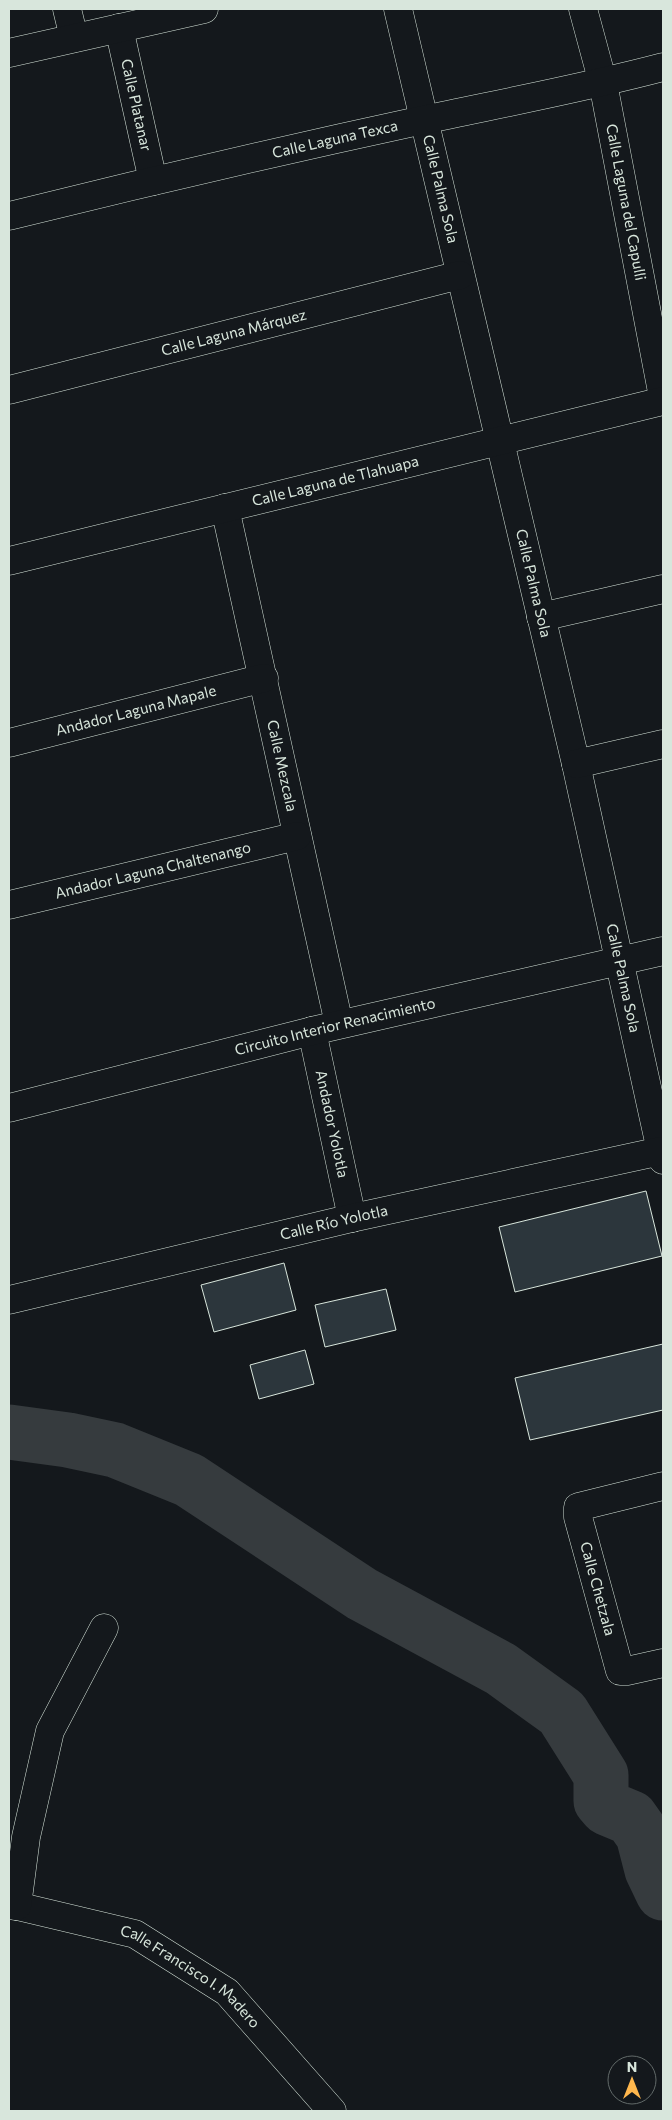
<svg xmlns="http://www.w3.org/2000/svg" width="672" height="2120" viewBox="0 0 672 2120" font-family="Commissioner,sans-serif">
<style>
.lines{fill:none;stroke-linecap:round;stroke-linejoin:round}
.river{stroke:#363b3e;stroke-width:55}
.building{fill:#2c363c;stroke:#d8e6dc}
.minor-casing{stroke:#d8e6dc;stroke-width:29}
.major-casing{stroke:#d8e6dc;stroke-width:29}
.minor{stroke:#14181c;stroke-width:28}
.major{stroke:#14181c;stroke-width:28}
.labels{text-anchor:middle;stroke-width:4;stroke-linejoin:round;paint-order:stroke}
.street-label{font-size:15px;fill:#d8e6dc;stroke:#14181c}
</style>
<rect width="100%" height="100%" fill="#14181c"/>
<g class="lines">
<!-- river -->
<path class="river" d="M9,1432L68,1440L115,1450L189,1480L362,1594L501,1669L562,1713L601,1775V1801L607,1808L631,1818L643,1835L652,1870L663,1893"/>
</g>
<!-- building -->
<path class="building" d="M646,1191L662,1256L515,1292L499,1227Z
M284,1263L296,1310L214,1332L201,1285Z
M386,1289L396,1330L325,1347L315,1305Z
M663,1344V1410L530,1440L515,1378Z
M305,1350L314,1384L259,1399L250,1365Z"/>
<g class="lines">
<defs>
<g id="minor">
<path d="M67,9L74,38"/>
<path id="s1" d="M398,9L576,764L663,1160"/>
<path id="s2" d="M583,9L603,83L663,397"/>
<path id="s3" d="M119,28L153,181"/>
<path d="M9,53L204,9"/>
<path id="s4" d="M9,216C146,182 284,150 423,120C503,103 584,88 663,67"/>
<path id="s5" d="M9,390L460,275"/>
<path id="s6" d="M225,508L339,1024"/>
<path id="s7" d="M9,561L663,401"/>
<path d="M541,617L663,589"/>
<path id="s8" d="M9,743L264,678"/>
<path d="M576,764L663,744"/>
<path id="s9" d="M9,905L297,836"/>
<path id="s10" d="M312,1031L352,1218"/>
<path id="s11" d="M9,1300L352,1218L661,1151"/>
<path id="s12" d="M663,1486L578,1507V1517L620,1671H627L663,1663"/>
<path id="s13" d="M9,1905L17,1906L135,1934L227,1992L332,2111"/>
<path d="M17,1906L26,1837L50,1731L104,1628"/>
</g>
<g id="major">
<path id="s14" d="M9,1108L312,1031L663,951"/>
</g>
</defs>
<!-- minor casing -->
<use href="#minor" class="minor-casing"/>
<!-- major casing -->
<use href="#major" class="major-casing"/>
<!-- minor -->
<use href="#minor" class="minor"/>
<!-- major -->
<use href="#major" class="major"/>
</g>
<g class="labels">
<!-- street labels -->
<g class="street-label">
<text dy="5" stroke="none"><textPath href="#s3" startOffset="79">Calle Platanar</textPath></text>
<text dy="5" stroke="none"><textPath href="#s4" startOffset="335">Calle Laguna Texca</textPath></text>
<text dy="5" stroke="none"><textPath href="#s1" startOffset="185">Calle Palma Sola</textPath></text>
<text dy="5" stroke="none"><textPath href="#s2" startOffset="198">Calle Laguna del Capulli</textPath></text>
<text dy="5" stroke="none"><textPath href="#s5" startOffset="232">Calle Laguna Márquez</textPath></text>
<text dy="5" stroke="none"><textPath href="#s7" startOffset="336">Calle Laguna de Tlahuapa</textPath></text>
<text dy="5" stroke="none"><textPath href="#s1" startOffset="590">Calle Palma Sola</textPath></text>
<text dy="5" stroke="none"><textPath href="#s8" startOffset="131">Andador Laguna Mapale</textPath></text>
<text dy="5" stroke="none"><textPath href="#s6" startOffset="264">Calle Mezcala</textPath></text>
<text dy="5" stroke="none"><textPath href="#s9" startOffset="148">Andador Laguna Chaltenango</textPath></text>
<text dy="5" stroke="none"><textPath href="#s1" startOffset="995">Calle Palma Sola</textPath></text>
<text dy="5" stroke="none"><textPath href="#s14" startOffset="336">Circuito Interior Renacimiento</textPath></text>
<text dy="5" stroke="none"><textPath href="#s10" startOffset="95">Andador Yolotla</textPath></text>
<text dy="5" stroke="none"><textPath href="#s11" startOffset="334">Calle Río Yolotla</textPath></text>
<text dy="5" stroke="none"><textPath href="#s12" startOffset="172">Calle Chetzala</textPath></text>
<text dy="5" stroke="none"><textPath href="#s13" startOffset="199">Calle Francisco I. Madero</textPath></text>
</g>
</g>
<!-- border -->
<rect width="672" height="2120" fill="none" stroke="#d8e6dc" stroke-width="20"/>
<!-- north arrow -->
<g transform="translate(632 2080)"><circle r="24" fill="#14181c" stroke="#626a69"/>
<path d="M0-4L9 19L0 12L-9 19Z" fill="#ffb74d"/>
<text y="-8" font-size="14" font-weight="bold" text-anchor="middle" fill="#d8e6dc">N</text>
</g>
</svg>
